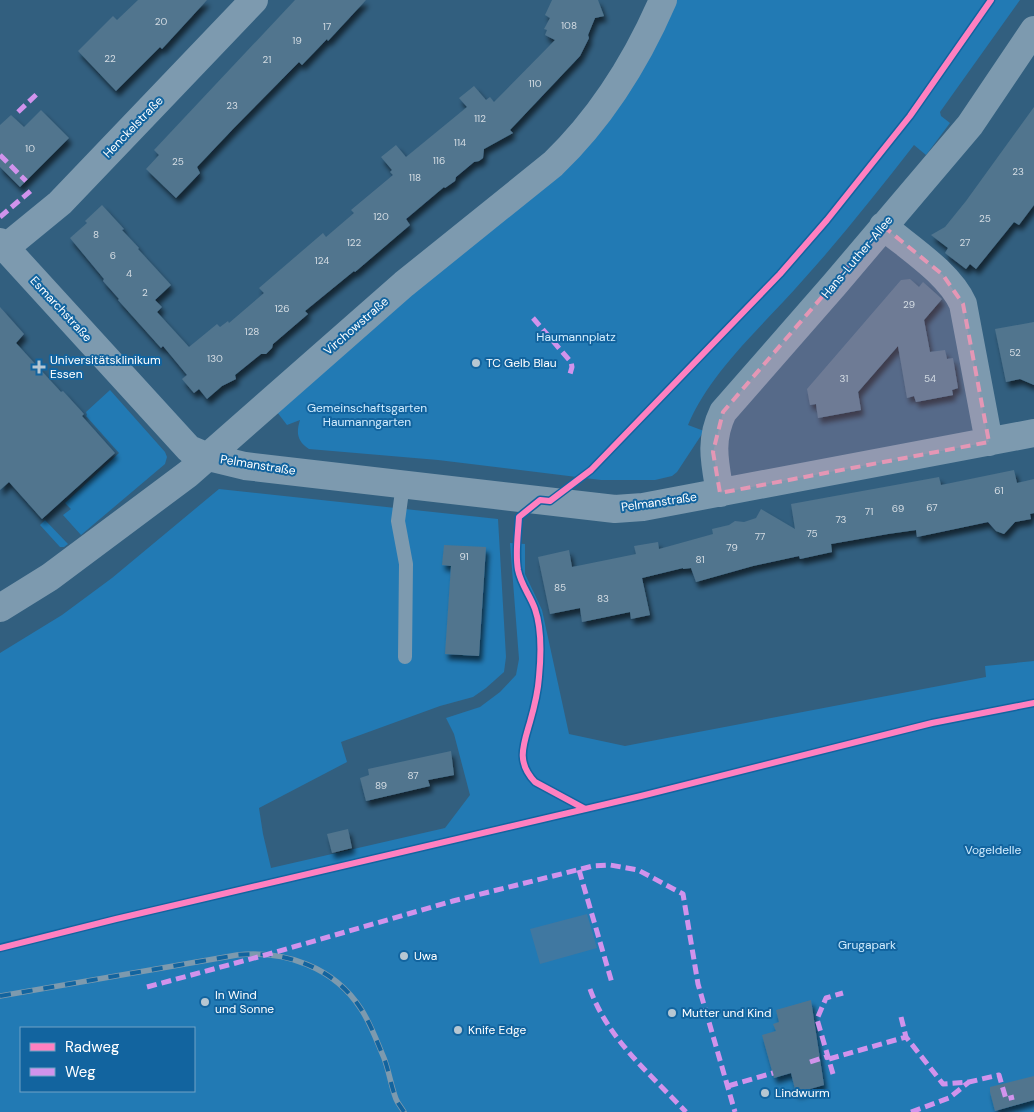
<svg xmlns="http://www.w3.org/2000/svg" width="1034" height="1112" viewBox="0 0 1034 1112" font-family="'DM Sans',sans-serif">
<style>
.green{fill:#227ab4;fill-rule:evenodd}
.water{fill:#4078a1}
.building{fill:#51758e;filter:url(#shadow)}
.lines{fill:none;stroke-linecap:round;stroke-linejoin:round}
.lane{stroke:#7d9aaf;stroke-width:14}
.street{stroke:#7d9aaf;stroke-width:28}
.rail-casing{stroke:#7d9aae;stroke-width:5.5}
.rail{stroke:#12649f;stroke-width:4;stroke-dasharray:11;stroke-linecap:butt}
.quiet{stroke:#d193ec;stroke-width:5;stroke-dasharray:10 5;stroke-linecap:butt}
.cycleway-casing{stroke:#12649f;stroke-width:9}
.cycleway{stroke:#ff80c0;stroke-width:6}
.marked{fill:#e497b5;fill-opacity:0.2;stroke:#e497b5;stroke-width:4;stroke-dasharray:10 6;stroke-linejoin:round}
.poi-dot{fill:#b7c7d2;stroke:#12649f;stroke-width:2}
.labels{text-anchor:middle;stroke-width:4;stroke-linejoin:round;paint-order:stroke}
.number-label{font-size:10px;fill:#d4dce3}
.street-label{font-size:12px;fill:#fff;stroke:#12649f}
.park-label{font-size:12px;fill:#d1ecfe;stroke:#12649f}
.poi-label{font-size:12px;fill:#fff;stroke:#12649f;text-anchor:start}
</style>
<defs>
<filter id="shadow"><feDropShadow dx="3" dy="5.5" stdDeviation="2.5" flood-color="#0009"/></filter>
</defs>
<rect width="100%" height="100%" fill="#325f7f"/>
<!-- green -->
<path class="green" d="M671,0H1020L940,112L941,116L950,123L926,155L914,145C878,191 842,237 803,280C764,325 711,370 688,425L704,431L677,472L672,476L655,480H601L438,460L309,449C297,441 296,433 300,420L287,425L277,412L389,312L531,194Z
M110,390L165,452L167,457L165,464L81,535L63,515L71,509L65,503L119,453L86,416L87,415L86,412Z
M219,489L498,519L506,657L504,672L486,688L473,697L440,706L341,742L347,762L259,808L263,834L271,868L445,828L470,795L454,734L446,718L480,707L500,692L516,675L519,659L510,543L525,544V574L542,610L569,734L625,746L986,677L985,666L1034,661V1112H0V653L62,615L112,578ZM21,1028H194V1091H21Z
M45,520L68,544L64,547H60L40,525Z"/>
<!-- water -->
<path class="water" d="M587,914L597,948L540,964L530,929Z"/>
<!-- building -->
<path class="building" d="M138,0H207L162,49L160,47L116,91L78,51L113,16L117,20Z
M295,0H366L328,41L327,39L302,65L299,62L233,129L197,167L200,173L176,198L146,169L159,155L154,150Z
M552,0H598L604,16L595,18L588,35L589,38L580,56L510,130L513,133L484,149L483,158L479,161L474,162L456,177L455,181L445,188L444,187L406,219L410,225L355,272L354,271L305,311L308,314L273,344L272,348L266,354H261L235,375L236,379L222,386L207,399L199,389L194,393L182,379L187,375L163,346L161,348L118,300L119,299L103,281L104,279L70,238L87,223L85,221L102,205L124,229L122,230L139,248L138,249L171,285L155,300L162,307L157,312L189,347L217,324L220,327L228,321L229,323L264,293L259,288L323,233L326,237L354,213L351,210L393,175L390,172L392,170L381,157L396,145L406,157L467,107L459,98L474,86L486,100L490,97L494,102L555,40L545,35L547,30L544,29L550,18L545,15Z
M1034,107V205L1019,225L1014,222L976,269L970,264L966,269L945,253L948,248L931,235L945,227L966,201Z
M41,110L69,138L20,187L0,167V125L11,115L24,127Z
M910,279L919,287L923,282L942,299L924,320L930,352L945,350L947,359L953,358L958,388L952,390L953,395L916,402L914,396L907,398L898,346L858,392L861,410L818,418L816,404L810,405L807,389L901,280Z
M0,307L24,334L16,343L61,392L63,391L84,414L82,416L115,453L42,519L9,482L0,490Z
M1034,322V385L1020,379L1006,382L995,329Z
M1014,470L1017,483L1034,479V513L1030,514L1031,519L1015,522L1004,534L996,531L988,522L917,537L916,530L888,534L831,544L832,552L800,559L799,556L753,566L696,582L691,568L683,569V568L642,578L650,615L631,619L630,612L582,622L580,608L550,614L538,557L569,550L572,567L636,554L634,546L658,542L659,549L713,534L712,529L729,525L735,521L744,522L756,518L761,509L795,529L791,504L939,477L941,485Z
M444,545L486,547L479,656L445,654L451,566L442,565Z
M451,751L454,775L428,780L430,786L366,801L360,778L369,775L368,769Z
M348,829L352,848L332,853L327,834Z
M811,1000L824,1085L796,1093L791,1073L774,1078L762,1035L776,1031L773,1024L779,1022L776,1010Z
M1034,1076V1100L995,1111L990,1092V1087Z"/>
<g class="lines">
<!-- lane -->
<path class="lane" d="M403,484L398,521L406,564L405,657"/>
<!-- street -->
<path class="street" d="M883,226C909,248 949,273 963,304L989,442
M0,242L189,449L208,457L245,466L615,509L643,507L1034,433
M5,248L60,203L254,0
M720,493C715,463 709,441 723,412L835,284L970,125L1034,30
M0,608L50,577L188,474L404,284L553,164C600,119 637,60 663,0"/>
<defs>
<path id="rail" d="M0,996L237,955C285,950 334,967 361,1009C371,1024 377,1042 384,1058C389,1071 391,1086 396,1099C398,1104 402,1108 404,1112"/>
</defs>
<!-- rail casing -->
<use href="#rail" class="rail-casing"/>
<!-- rail -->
<use href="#rail" class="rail"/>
<!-- quiet -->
<path class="quiet" d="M18,112L37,94
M0,155L26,181
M0,217L34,188
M533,318L571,362L572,367L570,374
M579,870L612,983
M147,987L269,954L453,901L593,866L610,865L638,870L683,894L698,984L735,1112
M590,989C608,1039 650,1074 686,1112
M901,1017L906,1037L943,1084L969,1082L999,1075L1006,1099L1014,1097
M829,1059L906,1037
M810,1062L828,1056
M833,1074L817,1019L826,998L843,993
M728,1086L773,1073
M911,1112L949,1098L969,1082"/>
<defs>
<path id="cycleway" d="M585,809L535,782C516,762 523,746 530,722C534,708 538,692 539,677C541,656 542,629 535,609C530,595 521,585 518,570C515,553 518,535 519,517L540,500L550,501L591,470L780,274L827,220L910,116L991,0
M0,948L116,919L641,796L932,723L1034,703"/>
</defs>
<!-- cycleway casing -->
<use href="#cycleway" class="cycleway-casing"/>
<!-- cycleway -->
<use href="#cycleway" class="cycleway"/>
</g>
<!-- marked area -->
<path class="marked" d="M883,226L943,275L963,304L989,442L720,493L713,452L723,412Z"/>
<!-- markers -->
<g class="poi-dot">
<circle cx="476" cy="363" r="5"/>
<path d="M36.5 359.5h5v5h5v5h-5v5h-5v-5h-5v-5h5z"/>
<circle cx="404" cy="956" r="5"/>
<circle cx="205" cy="1002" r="5"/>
<circle cx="672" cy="1013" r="5"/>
<circle cx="458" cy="1030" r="5"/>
<circle cx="765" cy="1093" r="5"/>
</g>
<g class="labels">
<!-- number labels -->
<g class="number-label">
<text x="161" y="25">20</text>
<text x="569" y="29">108</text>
<text x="327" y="30">17</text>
<text x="297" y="44">19</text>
<text x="110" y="62">22</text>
<text x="267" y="63">21</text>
<text x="535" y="87">110</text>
<text x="232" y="109">23</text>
<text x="480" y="122">112</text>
<text x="460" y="146">114</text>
<text x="30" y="152">10</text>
<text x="439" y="164">116</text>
<text x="178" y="165">25</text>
<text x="1018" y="175">23</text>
<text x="415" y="181">118</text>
<text x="381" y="220">120</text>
<text x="985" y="222">25</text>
<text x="96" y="238">8</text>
<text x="354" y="246">122</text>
<text x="965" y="246">27</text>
<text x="113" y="259">6</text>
<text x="322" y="264">124</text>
<text x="129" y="277">4</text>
<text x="145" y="296">2</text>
<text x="909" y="308">29</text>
<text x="282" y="312">126</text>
<text x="252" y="335">128</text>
<text x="1015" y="356">52</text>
<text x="215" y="362">130</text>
<text x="844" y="382">31</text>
<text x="930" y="382">54</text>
<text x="999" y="494">61</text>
<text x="932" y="511">67</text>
<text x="898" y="512">69</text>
<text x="869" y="515">71</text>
<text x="841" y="523">73</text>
<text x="812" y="537">75</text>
<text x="760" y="540">77</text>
<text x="732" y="551">79</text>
<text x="464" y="560">91</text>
<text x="700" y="563">81</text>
<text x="560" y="591">85</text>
<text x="603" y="602">83</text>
<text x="413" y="779">87</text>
<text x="381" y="789">89</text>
</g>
<!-- street labels -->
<g class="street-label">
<text transform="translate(133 127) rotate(-46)" y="4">Henckelstraße</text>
<text transform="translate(857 257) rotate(-50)" y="4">Hans-Luther-Allee</text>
<text transform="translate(61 309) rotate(47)" y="4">Esmarchstraße</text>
<text transform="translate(356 326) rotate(-41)" y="4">Virchowstraße</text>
<text transform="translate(258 465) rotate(9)" y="4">Pelmanstraße</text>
<text transform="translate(659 502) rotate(-8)" y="4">Pelmanstraße</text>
</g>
<!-- park labels -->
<g class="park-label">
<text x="576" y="341">Haumannplatz</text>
<text x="367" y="412">Gemeinschaftsgarten<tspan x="367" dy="14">Haumanngarten</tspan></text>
<text x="993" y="854">Vogeldelle</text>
<text x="867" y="949">Grugapark</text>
</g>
<!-- poi labels -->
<g class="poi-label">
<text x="50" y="364">Universitätsklinikum<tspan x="50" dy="14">Essen</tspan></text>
<text x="486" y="367">TC Gelb Blau</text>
<text x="414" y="960">Uwa</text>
<text x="215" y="999">In Wind<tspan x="215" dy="14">und Sonne</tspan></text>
<text x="682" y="1017">Mutter und Kind</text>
<text x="468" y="1034">Knife Edge</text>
<text x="775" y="1097">Lindwurm</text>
</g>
</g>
<!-- legend -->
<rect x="20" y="1027" width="175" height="65" fill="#12649f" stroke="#71a2c5"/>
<rect x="30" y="1043" width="25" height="8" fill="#ff80c0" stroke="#71a2c5"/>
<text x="65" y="1052" font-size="15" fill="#ffffff">Radweg</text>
<rect x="30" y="1068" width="25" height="8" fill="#d193ec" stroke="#71a2c5"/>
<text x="65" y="1077" font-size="15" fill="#ffffff">Weg</text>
</svg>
